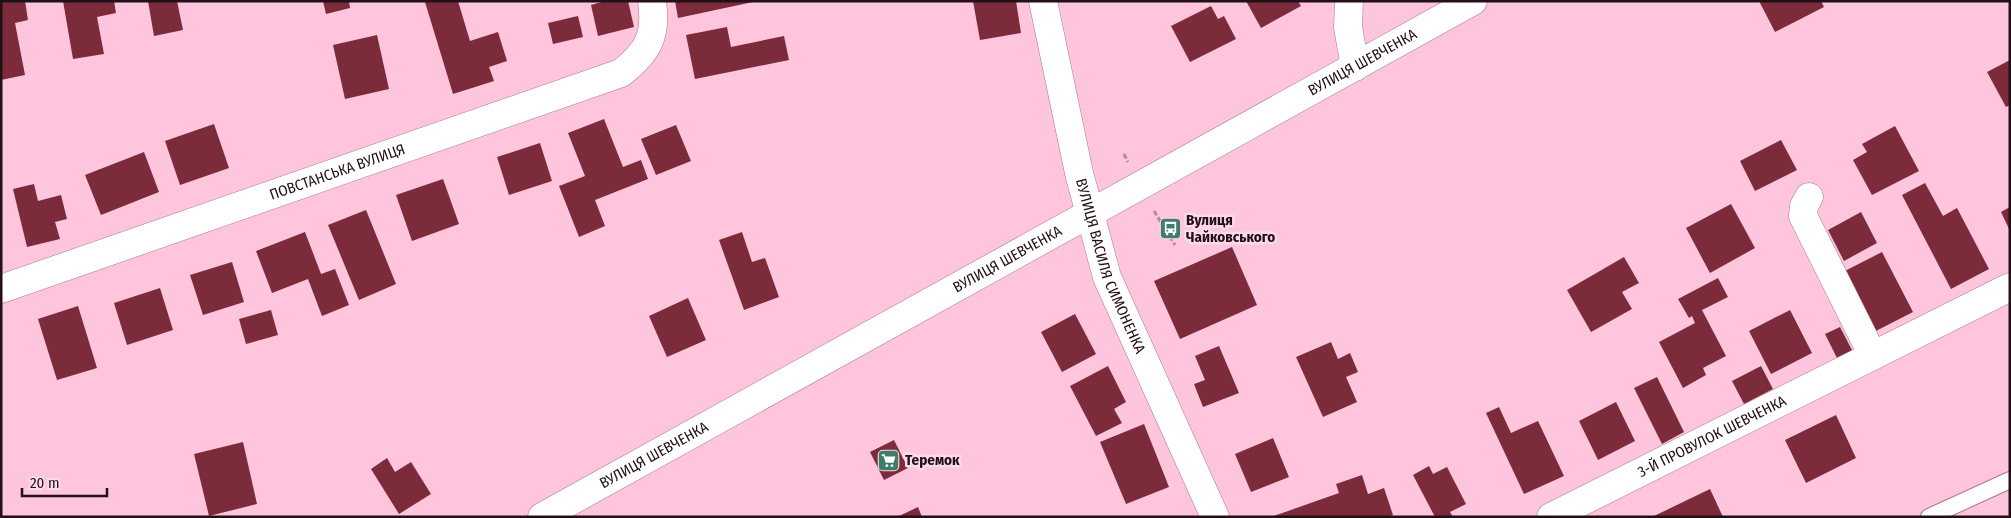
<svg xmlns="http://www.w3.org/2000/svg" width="2011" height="518" viewBox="0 0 2011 518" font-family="'Fira Sans Condensed',sans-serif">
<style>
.building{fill:#7c2b3b}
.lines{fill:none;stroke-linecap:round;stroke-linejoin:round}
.lane-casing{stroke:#ab778e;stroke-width:18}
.street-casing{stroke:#ab778e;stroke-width:29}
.secondary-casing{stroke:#ab778e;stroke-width:29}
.path{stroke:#b78a9d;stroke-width:3;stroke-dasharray:5 2.5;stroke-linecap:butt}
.lane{stroke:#fff;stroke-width:16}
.street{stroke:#fff;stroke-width:28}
.secondary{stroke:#fff;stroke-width:28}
.labels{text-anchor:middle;stroke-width:5;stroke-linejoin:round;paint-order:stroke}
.street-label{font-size:15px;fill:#220f18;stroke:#fddae8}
.poi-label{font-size:15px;font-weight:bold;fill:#220f18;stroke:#fddae8;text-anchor:start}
</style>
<rect width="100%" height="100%" fill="#fec5dd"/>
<!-- building -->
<path class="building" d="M1,1H25L28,20L15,23L25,75L1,80Z
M63,1H114L116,13L97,17L104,54L73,59Z
M148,1H177L183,30L154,36Z
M323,1H349L350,8L326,14Z
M458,1L470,41L498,32L507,61L489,67L494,81L453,94L425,2Z
M605,1H628L634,27L598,36L591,5Z
M675,1H753V2L678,18Z
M973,1H1016L1021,33L980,40Z
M1246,1H1298L1301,6L1261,28Z
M1759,1H1821L1824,7L1775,32Z
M1211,6L1218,19L1224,16L1236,39L1190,62L1171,26Z
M578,16L583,37L553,44L548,23Z
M727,27L731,47L784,36L789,60L695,79L686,35Z
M377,35L389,89L345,99L333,45Z
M2010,60V105L2006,107L1987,72Z
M604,119L623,167L641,160L648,179L595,200L605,226L579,237L559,186L585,176L568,133Z
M214,124L229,168L180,185L165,141Z
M676,125L691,161L656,175L641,139Z
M1895,126L1919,171L1872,195L1853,160L1867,152L1862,144Z
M1781,140L1797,170L1755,191L1740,161Z
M540,143L552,181L509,195L497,157Z
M144,152L159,192L101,215L85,175Z
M443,179L459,224L412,241L396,195Z
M1925,183L1943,216L1957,208L1989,269L1951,289L1902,195Z
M34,184L38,201L61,195L67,219L55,222L60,239L27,247L13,189Z
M1731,204L1755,248L1710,273L1686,228Z
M2010,207V231L2001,212Z
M366,210L396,284L359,300L328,225Z
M1861,212L1877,243L1844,261L1828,230Z
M305,232L321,274L335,269L349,305L322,316L308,279L272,293L256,251Z
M742,232L752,262L765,258L779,297L744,310L719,240Z
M1232,247L1257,305L1180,339L1154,281Z
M1882,252L1913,312L1870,334L1839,274Z
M1624,257L1639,283L1622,292L1632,309L1591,332L1567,290Z
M232,262L244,302L203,315L190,275Z
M1718,278L1728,297L1702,310L1726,356L1703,368L1706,375L1683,388L1659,342L1695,323L1692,316L1689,318L1678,299Z
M160,288L173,330L127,345L114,303Z
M688,298L706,340L667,357L649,316Z
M78,306L97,368L57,380L38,319Z
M271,310L278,335L246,344L239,319Z
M1790,310L1812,353L1771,374L1749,331Z
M1075,314L1096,354L1062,372L1041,332Z
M1840,327L1853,352L1838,360L1825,334Z
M1331,342L1338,359L1350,353L1358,372L1346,377L1357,402L1323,417L1296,357Z
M1219,346L1239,393L1203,407L1194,384L1205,380L1195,356Z
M1108,366L1126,402L1114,409L1122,423L1096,436L1070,386Z
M1761,366L1773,389L1744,404L1732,381Z
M1657,377L1684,432L1662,444L1634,388Z
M1616,402L1635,441L1598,460L1579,421Z
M1499,407L1511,433L1538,421L1564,476L1524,494L1486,413Z
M1836,415L1856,458L1806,483L1785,440Z
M1144,424L1169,487L1126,504L1100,442Z
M1273,438L1289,477L1251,492L1235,454Z
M894,440L908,468L884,480L870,452Z
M243,442L257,504L209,516L194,454Z
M387,458L395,472L411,462L431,494L399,514L371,469Z
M1429,466L1433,474L1447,467L1466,504L1450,512L1453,517H1435L1413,475Z
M1362,475L1368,494L1384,488L1393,515L1388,517H1271L1339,493L1336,484Z
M1710,489L1723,517H1652Z
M918,507L922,517H897Z"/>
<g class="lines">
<defs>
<path id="lane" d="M1929,517L2010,480"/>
<g id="street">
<path id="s1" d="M1043,1L1079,173L1107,277L1215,517"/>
<path d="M1349,1L1348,27L1355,67"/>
<path d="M1809,197L1804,206L1803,216L1873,356"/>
<path id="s2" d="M1,289L621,73C648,52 657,36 652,1"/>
<path id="s3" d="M1551,517L2010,287"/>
</g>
<g id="secondary">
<path id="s4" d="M542,517L1473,1"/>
</g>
</defs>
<!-- lane casing -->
<use href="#lane" class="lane-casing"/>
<!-- street casing -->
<use href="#street" class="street-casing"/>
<!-- secondary casing -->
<use href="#secondary" class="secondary-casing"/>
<!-- path -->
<path class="path" d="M1124,154L1128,162
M1154,211L1175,245"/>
<!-- lane -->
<use href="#lane" class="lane"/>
<!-- street -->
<use href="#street" class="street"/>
<!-- secondary -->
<use href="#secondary" class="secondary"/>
</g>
<!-- icons -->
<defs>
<symbol id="bus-square" viewBox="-11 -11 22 22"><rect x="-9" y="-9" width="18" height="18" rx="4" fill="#3e7d69" stroke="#fddae8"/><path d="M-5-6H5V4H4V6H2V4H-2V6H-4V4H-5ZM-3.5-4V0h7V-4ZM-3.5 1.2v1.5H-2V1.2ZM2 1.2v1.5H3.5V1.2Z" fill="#fff"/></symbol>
<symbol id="supermarket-square" viewBox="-11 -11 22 22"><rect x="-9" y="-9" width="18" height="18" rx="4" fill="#3e7d69" stroke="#fddae8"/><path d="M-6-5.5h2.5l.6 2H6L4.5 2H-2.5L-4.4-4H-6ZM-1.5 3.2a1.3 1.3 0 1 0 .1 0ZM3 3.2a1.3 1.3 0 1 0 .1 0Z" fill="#fff"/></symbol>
</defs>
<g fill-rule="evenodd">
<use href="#bus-square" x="1158" y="216" width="25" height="25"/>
<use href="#supermarket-square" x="876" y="448" width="25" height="25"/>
</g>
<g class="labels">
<!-- street labels -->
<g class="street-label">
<text dy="5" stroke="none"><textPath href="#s4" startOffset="938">ВУЛИЦЯ ШЕВЧЕНКА</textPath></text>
<text dy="5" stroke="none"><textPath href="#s2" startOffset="356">ПОВСТАНСЬКА ВУЛИЦЯ</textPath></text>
<text dy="5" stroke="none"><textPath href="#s4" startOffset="532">ВУЛИЦЯ ШЕВЧЕНКА</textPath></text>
<text dy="5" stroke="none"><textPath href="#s1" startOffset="274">ВУЛИЦЯ ВАСИЛЯ СИМОНЕНКА</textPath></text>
<text dy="5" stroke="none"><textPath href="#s3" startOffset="180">3-Й ПРОВУЛОК ШЕВЧЕНКА</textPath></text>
<text dy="5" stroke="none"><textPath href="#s4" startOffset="128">ВУЛИЦЯ ШЕВЧЕНКА</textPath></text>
</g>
<!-- poi labels -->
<g class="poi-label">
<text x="1186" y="225">Вулиця<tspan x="1186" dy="17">Чайковського</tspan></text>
<text x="905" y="465">Теремок</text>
</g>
</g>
<!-- border -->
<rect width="2011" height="518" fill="none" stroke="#220f18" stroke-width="5"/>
<!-- scale -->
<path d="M22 488v8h85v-8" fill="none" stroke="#220f18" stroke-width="2.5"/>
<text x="30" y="488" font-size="15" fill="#220f18" stroke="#fddae8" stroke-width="4" paint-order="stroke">20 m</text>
</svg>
